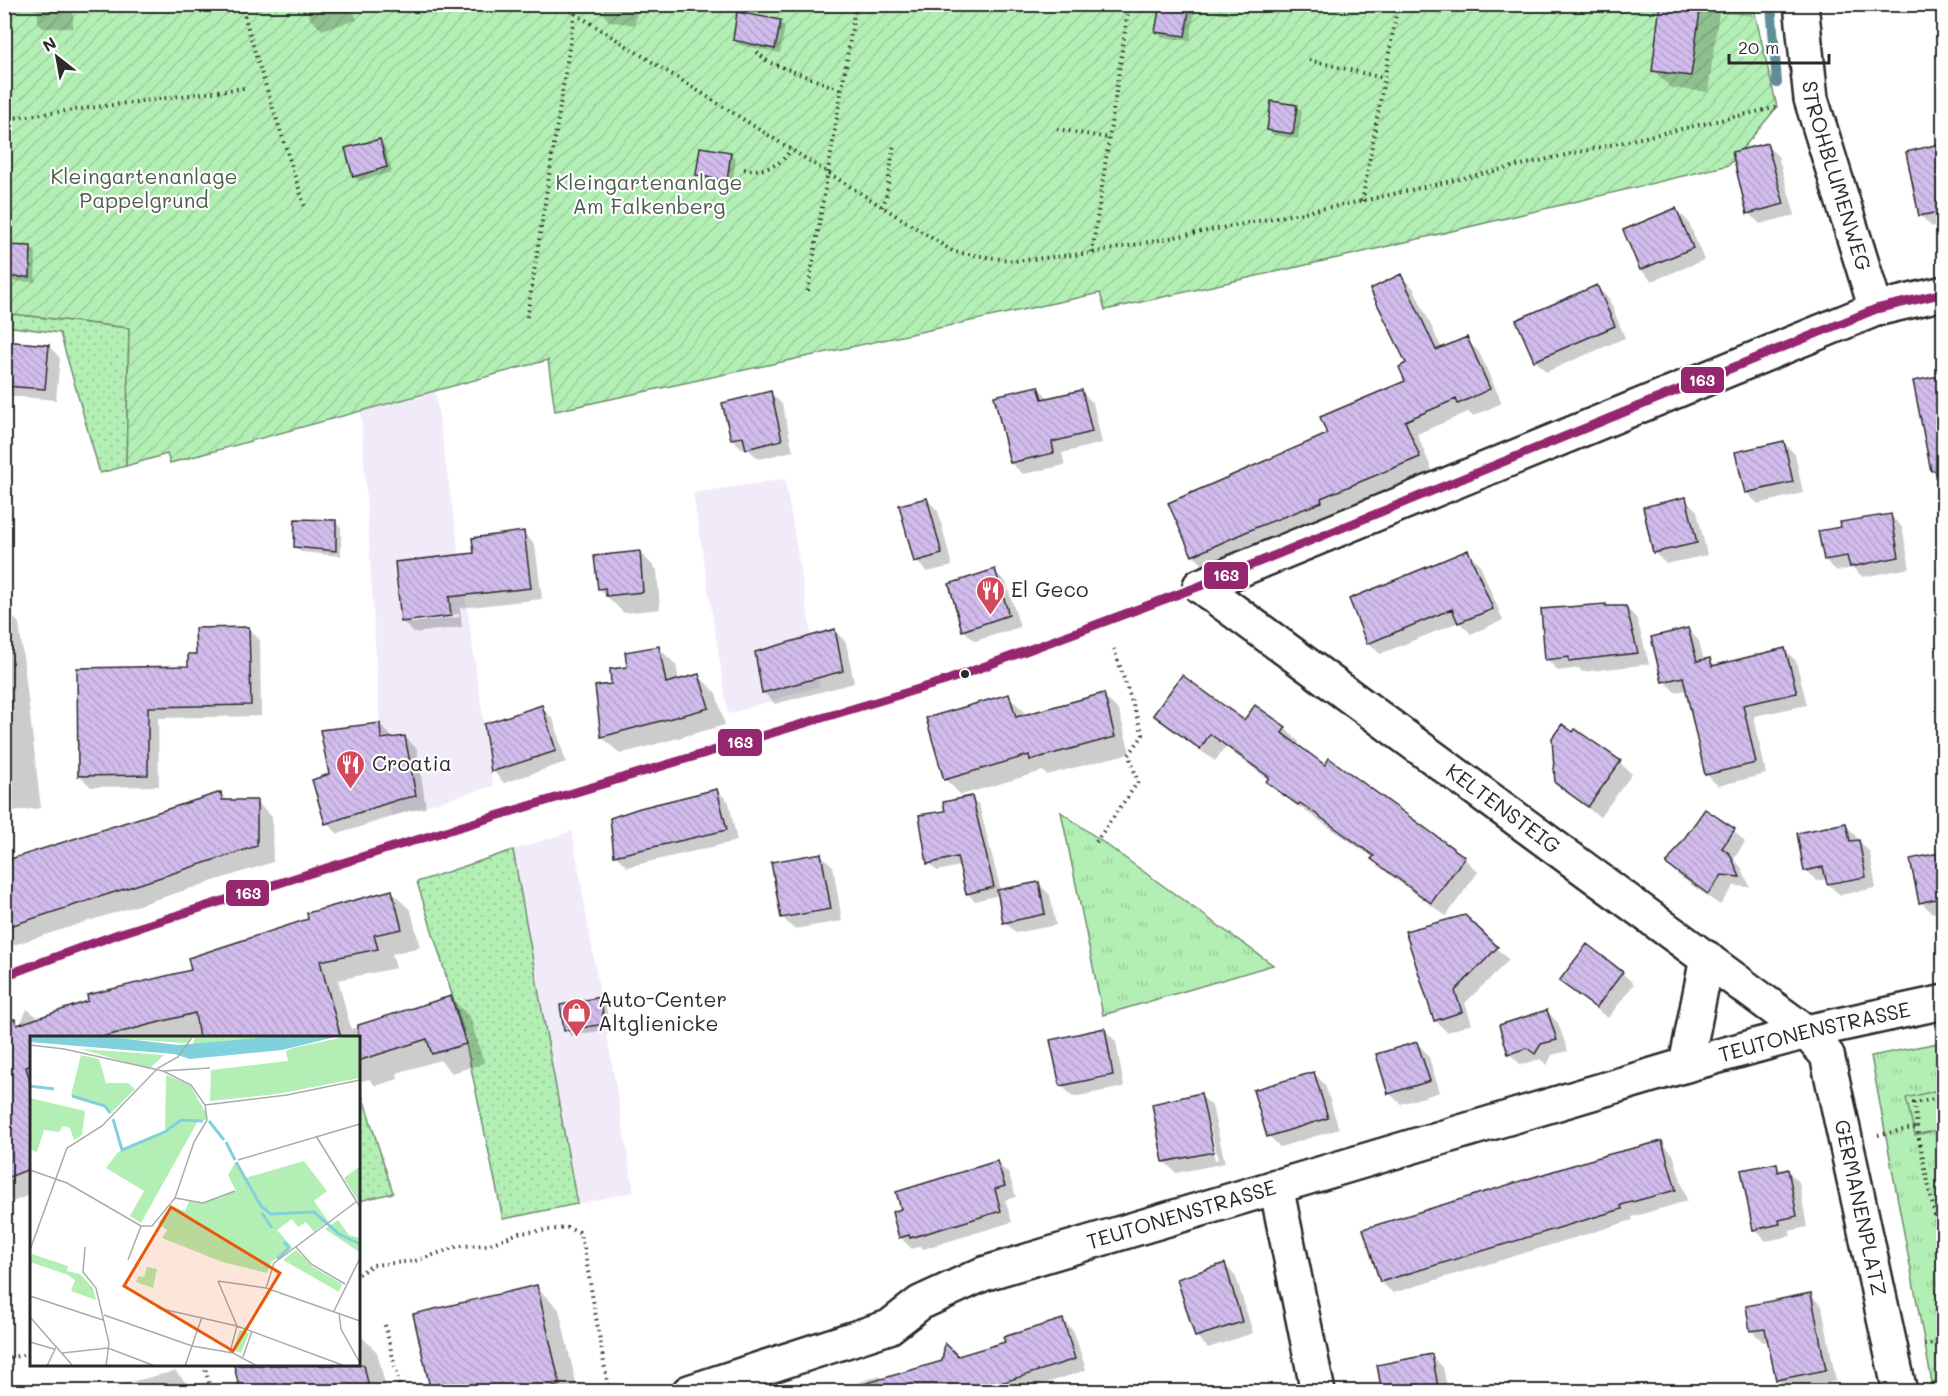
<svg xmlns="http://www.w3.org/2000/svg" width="1948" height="1396" viewBox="0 0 1948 1396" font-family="Mali,sans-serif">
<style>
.built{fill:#f1ebf9}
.grass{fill:url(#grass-dots);stroke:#6f8d70;stroke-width:1.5}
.park{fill:url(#park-tufts);stroke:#6f8d70;stroke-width:1.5}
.garden{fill:url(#garden-furrows);stroke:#6f8d70;stroke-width:1.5}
.pitch{fill:#b3efb4;stroke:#6f8d70;stroke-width:1.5}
.shadow{fill:#0003;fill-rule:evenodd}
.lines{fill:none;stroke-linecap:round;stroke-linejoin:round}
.stream{stroke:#5f8f96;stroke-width:10}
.building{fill:url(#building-back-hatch);stroke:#2b2b2b;stroke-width:1.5}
.minor-casing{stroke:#2b2b2b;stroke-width:38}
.tertiary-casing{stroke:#2b2b2b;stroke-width:38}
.path{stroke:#2b2b2b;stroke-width:4;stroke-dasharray:1.5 4.5;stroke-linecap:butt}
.minor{stroke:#fff;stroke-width:33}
.tertiary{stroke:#fff;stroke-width:33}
.bus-1-casing{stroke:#fff;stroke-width:14}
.bus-1{stroke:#95276e;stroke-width:9}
.bus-dot{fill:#2b2b2b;stroke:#fff;stroke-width:2}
.labels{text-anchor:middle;stroke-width:4.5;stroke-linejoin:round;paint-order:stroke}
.street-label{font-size:21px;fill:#2b2b2b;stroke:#fff}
.park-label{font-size:21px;fill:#4d5c4d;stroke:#fff}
.poi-label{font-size:21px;fill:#2b2b2b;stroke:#fff;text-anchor:start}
.inset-river{fill:none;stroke:#81d1dd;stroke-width:3}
.inset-road{fill:none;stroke:#aaa;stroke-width:1.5}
.view{fill:#e8590c;fill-opacity:0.15;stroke:#e8590c;stroke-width:3}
.inset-edge{fill:none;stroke:#2b2b2b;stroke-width:3}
.line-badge{stroke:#fff;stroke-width:2}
.badge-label{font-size:16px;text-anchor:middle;font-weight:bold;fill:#fff}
</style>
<defs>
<pattern id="grass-dots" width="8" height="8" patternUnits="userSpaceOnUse" patternTransform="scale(1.5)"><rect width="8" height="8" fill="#b3efb4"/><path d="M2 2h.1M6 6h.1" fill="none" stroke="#9acd9b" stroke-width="1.8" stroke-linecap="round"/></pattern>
<pattern id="park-tufts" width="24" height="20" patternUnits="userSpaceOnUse" patternTransform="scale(1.5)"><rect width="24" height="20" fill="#b3efb4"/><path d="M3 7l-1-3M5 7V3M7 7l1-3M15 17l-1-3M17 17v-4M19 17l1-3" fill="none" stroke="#9acd9b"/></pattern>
<pattern id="garden-furrows" width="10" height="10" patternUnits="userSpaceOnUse" patternTransform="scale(1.5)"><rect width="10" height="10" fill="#b3efb4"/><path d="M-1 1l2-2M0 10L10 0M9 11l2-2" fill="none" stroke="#9acd9b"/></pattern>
<pattern id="building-back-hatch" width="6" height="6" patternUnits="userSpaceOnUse" patternTransform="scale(1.5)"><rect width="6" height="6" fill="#d1bcec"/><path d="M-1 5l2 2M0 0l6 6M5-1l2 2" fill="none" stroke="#b4a2cb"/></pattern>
</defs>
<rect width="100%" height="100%" fill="#fff"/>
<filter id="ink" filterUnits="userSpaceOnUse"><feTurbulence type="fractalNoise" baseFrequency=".0167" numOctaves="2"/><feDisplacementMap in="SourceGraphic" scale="12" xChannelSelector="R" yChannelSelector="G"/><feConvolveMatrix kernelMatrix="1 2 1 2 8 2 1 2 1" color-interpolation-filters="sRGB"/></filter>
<g filter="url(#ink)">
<!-- built -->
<path class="built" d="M435,389L493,786L391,816L382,760L361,410Z
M785,479L820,686L728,714L693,493Z
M572,831L634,1192L577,1204L513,850Z"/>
<!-- grass -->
<path class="grass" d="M5,313L129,328L126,466L100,473L60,333L5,326Z
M513,850L577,1204L503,1219L463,1030L417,882Z
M358,1082L393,1193L359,1201H358Z"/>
<!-- park -->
<path class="park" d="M1061,812L1273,965L1103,1015Z
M1943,1042V1381L1932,1383L1871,1056Z"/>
<!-- garden -->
<path class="garden" d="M5,5H1753L1777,107L1729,165L1355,254L1105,310L1100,293L555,411L548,360L170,463L167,454L126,466L129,328L5,313Z"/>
<!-- pitch -->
<path class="pitch" d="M1943,1089V1129L1915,1135L1906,1098Z"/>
<!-- shadow -->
<path class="shadow" d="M37,4H73V28H43L38,23Z
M306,4H352L357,20L322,30L310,19Z
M605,4H638L635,25L609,21L604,15Z
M1161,4H1196L1190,41L1162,37L1157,31Z
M1662,4H1754L1752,16L1719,12L1708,92L1671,88L1653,70Z
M780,22L785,27L780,53L740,45L734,39Z
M1297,107L1302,112L1298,139L1274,135L1268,130Z
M379,141L385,146L392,172L359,181L354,176Z
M1766,145L1778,156L1795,215L1760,224L1749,213Z
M1938,146L1944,151V225L1932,227L1921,216Z
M731,154L736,159L732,185L703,180L698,175Z
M1676,210L1688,221L1704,260L1652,281L1641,270Z
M4,247L31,248L36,253L35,282L8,281L4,277Z
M1401,276L1414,289L1442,349L1466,339L1479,352L1502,403L1473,416L1468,412L1417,434L1432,470L1333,511L1334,515L1206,568L1193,555L1329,435L1407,382L1408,364Z
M1597,287L1609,299L1625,338L1546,372L1535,360Z
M4,342L49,346L60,358L56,400L10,396L4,390Z
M1038,387L1049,399L1081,391L1093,403L1102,443L1062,453L1065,465L1023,474L1011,463Z
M770,393L782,404L793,451L759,459L748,449L744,450L732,439Z
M1783,442L1795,454L1803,493L1758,504L1746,492Z
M927,499L938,511L952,566L927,572L916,561Z
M1685,499L1697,511L1707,555L1666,564L1654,552Z
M1890,515L1902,527L1910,568L1863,577L1853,568L1837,571L1825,560Z
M335,522L341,527V556L301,552L295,547Z
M524,533L535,545L542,599L460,608L462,627L414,633L403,622L476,554ZM459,614V617L411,623V620Z
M640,552L657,570L660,609L624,613L599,589Z
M1467,552L1479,563L1503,620L1471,634L1459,622L1380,654L1369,643Z
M994,571L1006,582L1020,627L975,641L963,630Z
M1626,607L1637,619L1649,664L1582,672L1579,668L1558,671L1547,659Z
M4,608L19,623L41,808L4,812Z
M249,629L260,640L261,716L158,718L159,786L91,787L79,775L78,669L190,668L197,656Z
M1688,629L1699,641L1704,661L1710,660L1716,666L1785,650L1796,661L1807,705L1754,716L1766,774L1718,786L1706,774L1687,690L1675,692L1664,681Z
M835,631L846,642L854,683L775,704L764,693L757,653Z
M659,648L676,665L679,681L699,676L716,693L725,725L620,754L602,737L597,687L613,685L629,668Z
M1103,695L1119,711L1130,753L1047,775L1043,771L961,795L945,779L1008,696L1024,711L1026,716Z
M541,707L553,719L566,762L504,783L493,771Z
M1155,715L1245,722L1285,728L1299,742L1296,746L1464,858L1478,872L1446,916L1387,873L1374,858L1282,795L1268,781L1269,780L1225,747L1215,761L1169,728Z
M380,724L391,736V739L405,737L417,749L426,808L409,811L338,834L327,823L331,775Z
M1576,731L1620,763L1632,774L1600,817L1568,794L1556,782Z
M717,790L729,802L737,841L627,867L616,856Z
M221,794L229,802L256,801L272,817L273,862L4,948V863Z
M971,797L979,805L1001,891L1038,883L1050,895L1056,925L1016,933L1005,922L999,895L975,901L967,893L960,866L937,871L929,863Z
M1846,825L1870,853L1876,888L1840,895L1828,884L1827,879L1817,881L1805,870Z
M1734,831L1745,842L1734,859L1741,867L1750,887L1734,886L1720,905L1679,876L1668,864Z
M1944,854V911L1932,913L1921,902Z
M821,855L833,866L842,921L794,929L782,917Z
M392,892L411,911L420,947L392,954L396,968L338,980L351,1029L451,998L470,1017L484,1063L452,1073L440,1060L397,1073L398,1079L376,1086L369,1079L358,1082V1038H200V1036L192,1038H32V1194L4,1205V1032L19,1027L27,1009L40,1019L193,971Z
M1464,917L1509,960L1465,1003L1472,1024L1447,1032L1435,1020Z
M1622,973L1634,984L1608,1018L1573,992L1561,981Z
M601,999L606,1004L609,1029L571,1036L566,1030Z
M1547,1011L1558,1023L1568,1051L1552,1055L1547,1065L1540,1059L1521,1065L1509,1053Z
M1105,1030L1116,1042L1124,1087L1073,1097L1061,1085Z
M1417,1043L1428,1055L1440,1092L1401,1104L1389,1093Z
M1314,1073L1325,1085L1339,1129L1280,1147L1269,1136Z
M1200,1095L1212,1106L1225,1163L1176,1173L1165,1162ZM1202,1106H1205L1218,1159L1215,1160Z
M1661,1142L1673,1154L1687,1201L1632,1217L1633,1220L1393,1293L1381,1282Z
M997,1163L1009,1174L1016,1197L1005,1200L1012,1222L923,1249L921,1246L912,1249L900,1237Z
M1777,1165L1783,1172L1788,1171L1799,1182L1807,1227L1789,1231L1791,1236L1766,1241L1755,1230Z
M1225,1265L1236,1277L1253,1333L1208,1348L1196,1336Z
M536,1287L559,1309L578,1392H433Z
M1810,1295L1822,1306L1836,1381L1789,1391L1777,1379L1769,1341L1763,1342L1752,1331Z
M1063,1320L1074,1332L1086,1370L1029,1389L1030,1392H838L837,1389L879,1376L884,1380L1007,1343Z
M358,1333L377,1352L387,1392H242L235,1364H358Z
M1431,1356L1443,1367L1448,1392H1383Z
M175,1371L195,1392H91Z"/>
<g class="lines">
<!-- stream -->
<path class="stream" d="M1771,4L1777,83"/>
</g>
<!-- building -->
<path class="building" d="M1160,4H1190L1185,36L1155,32Z
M1660,4H1701L1691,76L1652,71Z
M737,12L781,20L775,49L733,40Z
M1271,101L1297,105L1293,134L1267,130Z
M380,139L387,167L353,177L345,148Z
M1767,143L1784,204L1747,214L1732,152Z
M1939,144L1944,166V211L1919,216L1906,152Z
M700,147L731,152L727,181L696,175Z
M1676,208L1693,248L1640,270L1623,230Z
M4,245L31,246L30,277H4Z
M1401,274L1436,350L1467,337L1490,389L1458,404L1456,399L1405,421L1420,457L1321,498L1322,502L1257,527L1192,556L1168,503L1327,434L1320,417L1405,381L1399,367L1406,363L1370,289Z
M1597,285L1615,326L1534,361L1516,320Z
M4,341L49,345L45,389L4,386Z
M1944,375V469L1931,471L1913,381Z
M1038,386L1042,399L1082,390L1092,432L1052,442L1054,453L1010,463L994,396Z
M771,391L782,440L746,449L743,437L731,439L722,403Z
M1784,441L1793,482L1745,493L1735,452Z
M1686,497L1697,543L1653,553L1643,507Z
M927,498L942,554L914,562L899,505Z
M1891,514L1899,557L1850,567L1847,556L1824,560L1818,531L1841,527L1840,522Z
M295,519L336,520V551L294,547Z
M524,531L531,588L449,597L451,616L401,622L395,562L474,553L472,538Z
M1468,550L1493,609L1458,623L1452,609L1367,644L1349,599Z
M640,551L643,592L606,596L605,588L598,589L594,556Z
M995,569L1009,615L962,631L949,584Z
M1606,604V606H1626L1638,653L1569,661V657L1545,660L1541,609Z
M249,627L251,705L148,707V775L78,776L77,668L188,666V654H196L195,628Z
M1688,628L1697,661L1710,658L1712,666L1785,648L1797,693L1743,705L1756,763L1705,775L1683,677L1662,682L1651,637Z
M835,629L843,671L762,693L755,652Z
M659,646L666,683L699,674L709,708L601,737L595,686L611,684L610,669L627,667L625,652Z
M1182,675L1244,720L1255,705L1286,727L1282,733L1325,765L1329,758L1465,857L1431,903L1371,859L1374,856L1316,814L1300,803L1298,805L1266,782L1269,777L1210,734L1200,749L1153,715Z
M1104,693L1115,737L1030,760L1029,755L944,780L926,718L1009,694L1016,717Z
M542,705L556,751L491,772L484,724Z
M380,723L381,739L405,736L416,796L397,800L325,824L312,780L329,774L320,730Z
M1562,724L1573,732L1575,729L1621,761L1588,807L1555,783L1552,738Z
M717,789L727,830L614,856L610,818L640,808Z
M221,792L222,800H257V846L4,928V861Z
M972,796L994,887L966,894L957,857L927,864L919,815L945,811L943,802Z
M1705,809L1735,829L1722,848L1730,854L1740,877L1722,875L1708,894L1666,864Z
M1846,823L1850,841L1859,840L1866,877L1827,884L1823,867L1804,871L1797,833Z
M1944,852V897L1919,903L1910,859Z
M821,853L831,909L781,918L771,862Z
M1039,882L1045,914L1003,923L997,890Z
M392,890L402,929L374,935L378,949L320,961L341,1038H199L195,1013L98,1038H32V1065L26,1067L32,1088V1168L4,1179V1020L15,1019L17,1025L88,1001L87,995L191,970L188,958L308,919L307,913Z
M1465,915L1498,947L1455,991L1462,1012L1434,1021L1405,931Z
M1587,944L1623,972L1596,1008L1559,981Z
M451,996L466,1044L432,1054L427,1039L358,1061V1025Z
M601,997L604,1024L564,1031L560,1005Z
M1547,1010L1557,1040L1541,1044L1535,1054L1527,1048L1508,1054L1499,1025Z
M1105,1028L1113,1075L1060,1086L1050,1040Z
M1417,1042L1430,1081L1388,1094L1376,1054Z
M1314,1072L1328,1118L1267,1137L1253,1090Z
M1201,1093L1214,1152L1163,1162L1152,1104Z
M1662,1141L1676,1190L1621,1205L1622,1209L1595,1217L1380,1282L1363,1229L1606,1155Z
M997,1161L1005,1186L995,1189L1001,1211L910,1238L909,1235L899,1238L892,1212L901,1209L896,1192Z
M1777,1163L1778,1172L1788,1169L1797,1216L1779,1220L1780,1224L1753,1230L1741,1170Z
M1225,1263L1242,1322L1195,1337L1177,1279Z
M537,1285L560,1385L531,1392H431L413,1314Z
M1811,1293L1826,1370L1776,1380L1765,1329L1750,1331L1746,1306Z
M1063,1319L1075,1359L998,1384L1000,1392H865L864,1384L942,1361L945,1343L958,1356L1005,1342L1003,1337Z
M1432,1354L1439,1392H1382L1377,1365Z
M234,1365H364L370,1392H240Z"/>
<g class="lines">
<defs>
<g id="minor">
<path id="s1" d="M1801,4L1811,99L1876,309"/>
<path id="s2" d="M1200,586L1806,1032L1827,1055L1900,1392"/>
<path d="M1686,1065L1707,958"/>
<path d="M1276,1186L1318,1392"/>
<path id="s3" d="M689,1392L889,1327L920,1303L983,1274L1686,1065L1806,1032L1944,1002"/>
</g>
<path id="tertiary" d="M1200,586L1876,309L1944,293"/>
</defs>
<!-- minor casing -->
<use href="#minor" class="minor-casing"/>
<!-- tertiary casing -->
<use href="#tertiary" class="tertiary-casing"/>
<!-- path -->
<path class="path" d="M241,4L256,56L305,207
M560,4L954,252L1015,261L1092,253L1362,201L1778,107
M757,52L768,62L842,90
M1309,60L1383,78
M4,119L244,88
M1057,129L1108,138
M744,169C764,172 780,167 791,149
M1362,201L1398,4
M882,207L886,198L894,143
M1092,253L1129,4
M808,291L856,4
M527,317L576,4
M1096,842L1138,782L1129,755L1143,735L1114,649
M1944,1097L1914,1103L1918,1134L1944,1259
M1878,1135L1918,1127
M1936,1224L1944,1223
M358,1274L373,1265L415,1261L459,1246L487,1245L519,1233L567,1228L579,1232L584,1248L609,1392
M385,1325L401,1392
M1924,1345L1944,1342
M4,1359L32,1353
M204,1364L211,1392"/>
<!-- minor -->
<use href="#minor" class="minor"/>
<!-- tertiary -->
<use href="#tertiary" class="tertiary"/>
<defs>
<path id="bus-1" d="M4,976L118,934L393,847L945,681L1200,586L1876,309L1944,293"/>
</defs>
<!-- bus-1 casing -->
<use href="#bus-1" class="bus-1-casing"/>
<!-- bus-1 -->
<use href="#bus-1" class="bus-1"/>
</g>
</g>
<!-- icons -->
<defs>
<symbol id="restaurant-pin" viewBox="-11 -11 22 30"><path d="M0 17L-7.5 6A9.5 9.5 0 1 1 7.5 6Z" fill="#d1495b" stroke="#fff"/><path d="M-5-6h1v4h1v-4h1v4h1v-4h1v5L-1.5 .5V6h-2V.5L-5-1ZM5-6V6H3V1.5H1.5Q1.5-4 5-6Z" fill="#fff"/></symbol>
<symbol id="shop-pin" viewBox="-11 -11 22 30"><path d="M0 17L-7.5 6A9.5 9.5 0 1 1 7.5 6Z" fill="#d1495b" stroke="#fff"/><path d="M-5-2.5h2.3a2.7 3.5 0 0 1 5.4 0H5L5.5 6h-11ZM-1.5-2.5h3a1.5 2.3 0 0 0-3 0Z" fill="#fff"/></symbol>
</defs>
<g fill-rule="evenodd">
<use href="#restaurant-pin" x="974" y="574" width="33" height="45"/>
<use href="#restaurant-pin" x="334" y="748" width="33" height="45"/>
<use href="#shop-pin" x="560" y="996" width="33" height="45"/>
</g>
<!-- markers -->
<circle class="bus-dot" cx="965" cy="674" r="5"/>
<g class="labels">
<!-- street labels -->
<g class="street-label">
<text dy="7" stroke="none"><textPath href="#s1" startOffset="176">STROHBLUMENWEG</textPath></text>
<text dy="7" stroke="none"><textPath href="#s2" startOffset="376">KELTENSTEIG</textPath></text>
<text dy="7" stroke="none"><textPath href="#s3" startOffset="1185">TEUTONENSTRASSE</textPath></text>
<text dy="7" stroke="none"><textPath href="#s2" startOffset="940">GERMANENPLATZ</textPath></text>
<text dy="7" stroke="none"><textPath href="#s3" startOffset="526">TEUTONENSTRASSE</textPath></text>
</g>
<!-- park labels -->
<g class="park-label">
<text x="144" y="184">Kleingartenanlage<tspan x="144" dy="24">Pappelgrund</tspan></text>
<text x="649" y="190">Kleingartenanlage<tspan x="649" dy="24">Am Falkenberg</tspan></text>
</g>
<!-- poi labels -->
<g class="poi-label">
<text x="1011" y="597">El Geco</text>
<text x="372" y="771">Croatia</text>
<text x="598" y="1007">Auto-Center<tspan x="598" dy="24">Altglienicke</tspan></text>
</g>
</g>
<!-- overview -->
<g transform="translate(30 1036)">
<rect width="330" height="330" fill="#fff"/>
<path d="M52,0H160L159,6L153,7ZM165,0H202L198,7L163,8ZM117,231L127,233L123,252L106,246L108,240L114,241Z" fill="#b3efb4"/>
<path d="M330,130V168L314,142Z" fill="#b3efb4"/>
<path d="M2,218L38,230L37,235L50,238L63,252L66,264L41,255L45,244L38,239L0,226ZM210,294L219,297L211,317L203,314Z" fill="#b3efb4"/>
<path d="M202,0H251L198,7ZM319,0H330V42L247,58L180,65L181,34L258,25L256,15L263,12ZM51,13L134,19L119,33ZM51,19L69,23L76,47H98L105,53L80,78L76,71L41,59ZM136,39L160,49L176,77V84L151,83L135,96ZM0,62L55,75L52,99L44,104L40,92L33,90L29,96L14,94L7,116L0,113ZM152,85H168L111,187L100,180L114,155L76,132L88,116L136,97ZM274,125L297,155L284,165L298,185L284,196L276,186L268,191L262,183L247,194L262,211L241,226L237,237L192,226L132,202L137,194L128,187L141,170L155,175L159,165L172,167L206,155L198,139L205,127L215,142ZM308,184L319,199L330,202L329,216L295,193ZM266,214L283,231L312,248L309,256L253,224Z" fill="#b3efb4"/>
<path d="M0,0L80,1L148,9L251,0H309L252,14L160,23L144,18L0,6Z" fill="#81d1dd"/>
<path class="inset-river" d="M0,50L24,53M42,60L75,70L80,77M83,83L92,114L135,96L151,84L173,85M179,85L194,104M196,106L205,124M206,126L231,170L241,178L284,176L309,198L330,208M232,177L242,192M247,223L259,212L254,206"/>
<path class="inset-road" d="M0,9L34,13L133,35L161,49L175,69M133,35L180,32M175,69L257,59L330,44M286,100L330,171M208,124L330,88M0,134L37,147L111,190H122L145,162L164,106L177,84L175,69M145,162L173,167L205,155M55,211L53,236L66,252L79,307L76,330M266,211L281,228L315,248M0,214L37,112L72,90L128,32L148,21L163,0M98,224L111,190M188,245L236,252L330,285M188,245L207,290M236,252L244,227L326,166M0,260L73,284M128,272L207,290L315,330M304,275L330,222M309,277L311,293L330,327M74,279L162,310L203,317L227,330M0,281L43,330M0,306L24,313M200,316L207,290M32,317L78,312L125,330M213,321L222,295M17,330L26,311M155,330L172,281"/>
<path class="view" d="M141,171L250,237L203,315L94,250Z"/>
<rect width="330" height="330" class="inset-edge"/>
</g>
<g class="line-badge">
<rect x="1680" y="366" width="45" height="28" rx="6" fill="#95276e"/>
<rect x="1203" y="561" width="46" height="29" rx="6" fill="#95276e"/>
<rect x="717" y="728" width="46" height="29" rx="6" fill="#95276e"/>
<rect x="225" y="879" width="45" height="28" rx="6" fill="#95276e"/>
</g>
<g class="badge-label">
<text x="1702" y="386">163</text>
<text x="1226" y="581">163</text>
<text x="740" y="748">163</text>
<text x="248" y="899">163</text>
</g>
<!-- margin -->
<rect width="1948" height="1396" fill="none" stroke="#fff" stroke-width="24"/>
<rect x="12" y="12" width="1924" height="1372" fill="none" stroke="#2b2b2b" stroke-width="2" filter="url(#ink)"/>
<!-- north arrow -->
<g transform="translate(57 57) rotate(329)" stroke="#ffffff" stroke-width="4.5" paint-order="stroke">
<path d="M0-4.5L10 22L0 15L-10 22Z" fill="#2b2b2b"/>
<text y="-9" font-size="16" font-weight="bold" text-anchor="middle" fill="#2b2b2b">N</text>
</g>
<!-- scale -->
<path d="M1729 54v9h100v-9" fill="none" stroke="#2b2b2b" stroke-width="3"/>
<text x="1738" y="54" font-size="18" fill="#2b2b2b" stroke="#ffffff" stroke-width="4.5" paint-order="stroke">20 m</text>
</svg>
